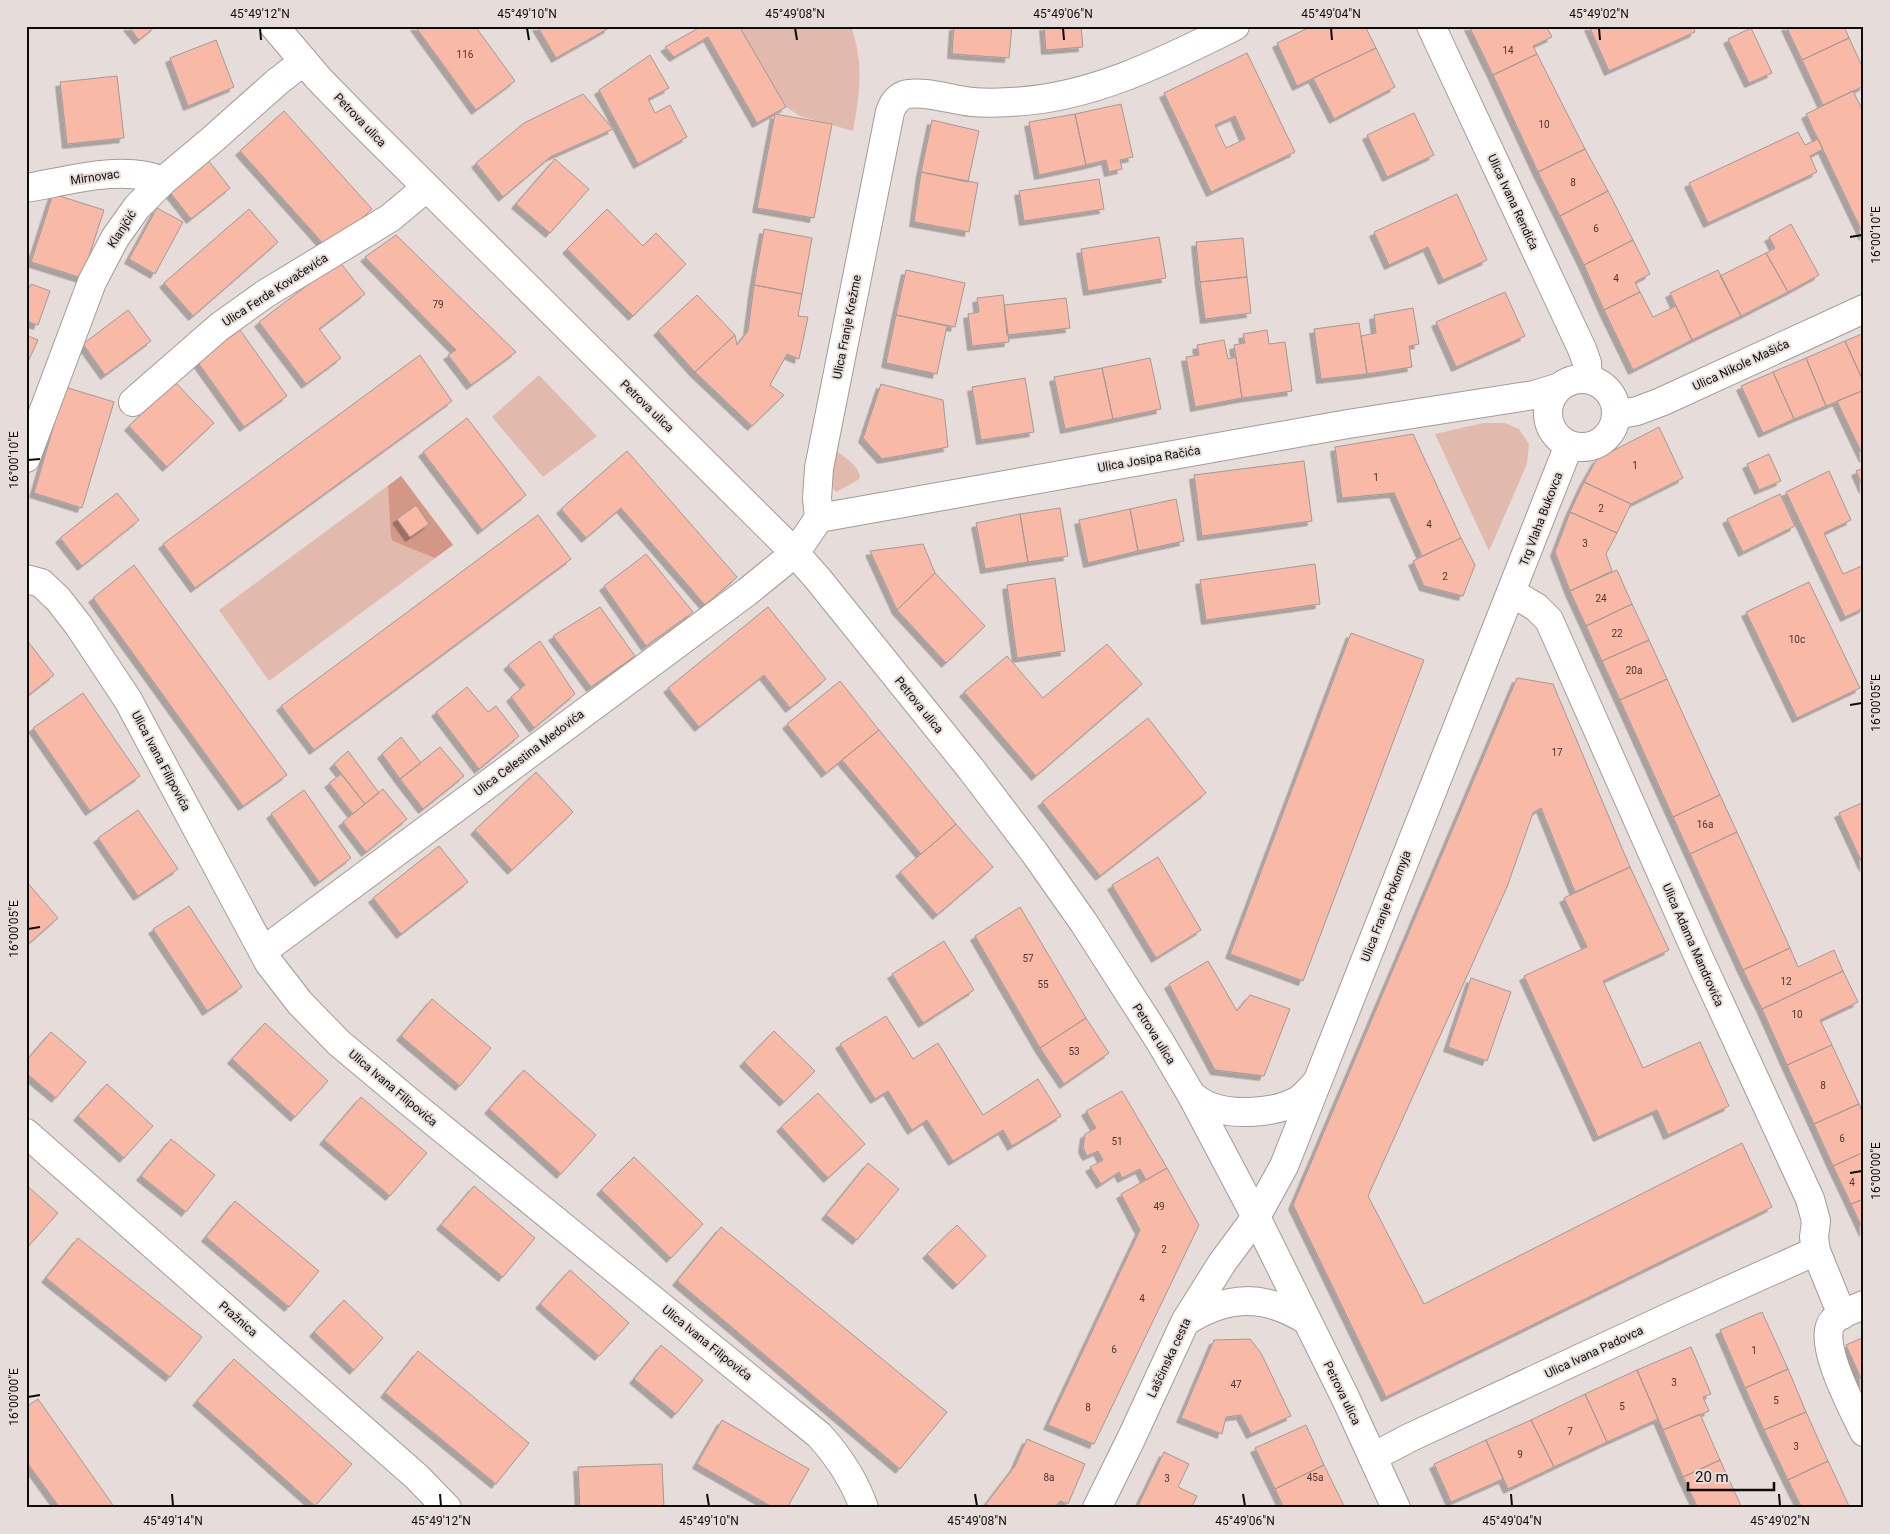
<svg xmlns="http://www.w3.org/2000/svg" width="1890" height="1534" viewBox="0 0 1890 1534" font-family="Roboto,sans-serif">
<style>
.green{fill:#e2b9ad}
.forest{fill:#d39786}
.building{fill:#f8b9a7;stroke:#a39996;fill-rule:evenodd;filter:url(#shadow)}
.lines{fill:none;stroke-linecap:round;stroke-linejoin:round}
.minor-casing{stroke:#a49a97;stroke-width:30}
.tertiary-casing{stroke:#a49a97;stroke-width:30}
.minor{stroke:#fff;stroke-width:28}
.tertiary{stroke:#fff;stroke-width:28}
.ticks{fill:none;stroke:#0f0c0b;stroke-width:2}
.labels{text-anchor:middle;stroke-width:4;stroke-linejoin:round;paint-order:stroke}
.number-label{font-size:10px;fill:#493732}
.street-label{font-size:12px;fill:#0f0c0b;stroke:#e6dcd9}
.neatline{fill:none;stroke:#0f0c0b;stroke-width:2}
.ticks-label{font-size:12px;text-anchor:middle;fill:#0f0c0b}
</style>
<defs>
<filter id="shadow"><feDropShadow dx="-4.5" dy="4.5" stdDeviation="0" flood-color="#0004"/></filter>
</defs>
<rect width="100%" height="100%" fill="#e6dcd9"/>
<!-- green -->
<path class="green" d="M739,26H851C864,64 860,92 853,131L800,116L786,107Z
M539,375L597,436L543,477L492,417Z
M1483,423H1505L1519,429L1529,444L1527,464L1489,551L1435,434Z
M835,450C844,457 860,466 860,478L858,480L836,492L830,484Z
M401,476L453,545L269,681L219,610Z"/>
<!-- forest -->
<path class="forest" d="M401,476L453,545L435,558L393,541L391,537L388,486Z"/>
<!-- building -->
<path class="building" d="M128,26H156L139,40Z
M415,26H475L515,81L476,110Z
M537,26H608L609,28L556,58Z
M702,26H739L786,107L757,123L708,37L674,57L665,47Z
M954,26H1012L1009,58L952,54Z
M1044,26H1081L1083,47L1046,50Z
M1312,26H1365L1376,48L1297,86L1277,43Z
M1469,26H1546L1552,37L1533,46L1537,54L1493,75Z
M1589,26H1693L1695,32L1609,71Z
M1786,26H1844L1849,38L1802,60Z
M1751,28L1772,73L1749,83L1728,39Z
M1849,38L1864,70V86L1823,105L1802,60Z
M216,40L234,87L188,106L170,58Z
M1376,48L1395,87L1334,119L1313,78Z
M1247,53L1295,152L1211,192L1164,93ZM1235,116L1245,139L1226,148L1215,125Z
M1537,54L1585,149L1538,172L1493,75Z
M650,55L669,88L648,99L655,113L670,105L687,137L638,164L599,90Z
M117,76L124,138L67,144L60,82Z
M1853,91L1864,113V236L1806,114Z
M583,94L613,129L550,157L503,197L476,163L524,123Z
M1121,104L1133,157L1120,160L1122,169L1109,172L1106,160L1086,165L1075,114Z
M284,111L372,209L328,249L240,151Z
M1414,113L1434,155L1387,177L1367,135Z
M775,114L832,124L814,218L757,208Z
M1075,114L1086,165L1039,175L1029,122Z
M932,120L979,131L968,182L921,172Z
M1798,132L1805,145L1818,139L1823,149L1810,156L1817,172L1708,223L1689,183Z
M1585,149L1608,191L1560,216L1538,172Z
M555,159L589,189L550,233L516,204Z
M208,160L230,188L191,219L169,191Z
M921,172L978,183L969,232L914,222Z
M1099,179L1104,209L1024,221L1019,191Z
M1608,191L1633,240L1584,265L1560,216Z
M53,194L104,210L82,278L31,262Z
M1457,194L1487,260L1443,280L1428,247L1389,265L1374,232Z
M157,208L183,222L155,274L129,259Z
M249,209L278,242L193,316L164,283Z
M607,209L643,246L656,233L686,264L633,316L567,249Z
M1791,224L1819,275L1788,292L1766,253L1775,248L1769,237Z
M764,229L812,238L802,294L754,285Z
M396,235L516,352L471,385L448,355L456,350L365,257Z
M1159,237L1166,278L1088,291L1081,249Z
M1243,238L1247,277L1200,282L1196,242Z
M1633,240L1650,274L1635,282L1640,292L1604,310L1584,265Z
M1766,253L1788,292L1741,316L1720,276Z
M339,261L365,294L319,329L341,358L306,384L259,322Z
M906,270L965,283L955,327L896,315Z
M1718,270L1741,316L1692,340L1670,293Z
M1247,277L1251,313L1205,319L1200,282Z
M31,284L50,291L38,325L26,321V294Z
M754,285L802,294L798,316L808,317L799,359L787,354L770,385L784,395L752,426L695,372L735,335L737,345L748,331Z
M1505,292L1525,336L1456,367L1436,322Z
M1640,292L1653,317L1676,306L1692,340L1633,370L1604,310Z
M697,295L735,335L695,372L658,331Z
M1003,295L1009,342L972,346L968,314L979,312L977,298Z
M1066,298L1070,328L1007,335L1004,305Z
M1413,308L1419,344L1409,346L1412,367L1367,374L1361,336L1376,333L1374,315Z
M128,310L151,341L105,375L83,344Z
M896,315L947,326L937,374L886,363Z
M1359,323L1367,374L1321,379L1314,329Z
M240,330L287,396L244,427L197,361Z
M1267,330L1269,344L1285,342L1292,391L1242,398L1234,345L1245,343L1243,334Z
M1864,333V383L1845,341Z
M26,335L38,340L26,366Z
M1224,340L1228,359L1236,357L1242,398L1195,407L1186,357L1199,355L1197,345Z
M1845,341L1864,383V390L1826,406L1806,358Z
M420,355L452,401L195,588L163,544Z
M1150,358L1161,409L1113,419L1102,368Z
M1806,358L1826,406L1794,419L1773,372Z
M1102,368L1113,419L1065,429L1054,377Z
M1773,372L1794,419L1763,433L1741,386Z
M1025,378L1034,432L981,440L972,387Z
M175,382L214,423L167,467L129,426Z
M881,384L943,400L948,447L882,459L863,438Z
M65,387L114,402L82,508L34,493Z
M1864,390V458L1837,401Z
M467,418L526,495L482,530L423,452Z
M1659,427L1683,478L1631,504L1584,482L1597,459Z
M1413,434L1461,538L1422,556L1394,493L1342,498L1335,447Z
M627,451L737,577L705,605L621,508L586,538L561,509Z
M1769,454L1781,481L1759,490L1747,464Z
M1304,461L1312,521L1202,536L1194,475Z
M1864,468V489L1856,471Z
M1829,471L1851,520L1824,533L1843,574L1864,565V608L1845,617L1786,492Z
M1584,482L1631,504L1617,533L1570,512Z
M117,493L139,520L82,566L60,538Z
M1780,494L1795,526L1743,552L1727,519Z
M1176,499L1184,541L1138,551L1130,509Z
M416,505L429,524L410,537L397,519Z
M1060,508L1068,556L1028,562L1020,514Z
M1130,509L1138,551L1088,563L1079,520Z
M1570,512L1617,533L1606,554L1612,571L1570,591L1555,552Z
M1020,514L1028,562L985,569L976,523Z
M538,515L571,559L314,750L281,706Z
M1461,538L1475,565L1463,596L1424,586L1413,561Z
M923,544L935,573L897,610L870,551Z
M646,554L693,612L646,646L604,586Z
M1315,564L1320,604L1206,620L1200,580Z
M134,565L287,775L243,806L93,598Z
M1617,570L1632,604L1586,626L1570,591Z
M935,573L985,626L946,663L897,610Z
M1055,578L1065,651L1017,658L1007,585Z
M1809,582L1860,688L1797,718L1746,612Z
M1632,604L1649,640L1602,661L1586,626Z
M600,607L635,656L591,687L553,636Z
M768,607L826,679L790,708L764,675L699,727L668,688Z
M1351,633L1424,660L1303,981L1230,954Z
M26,639L54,675L26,697Z
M1649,640L1667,679L1620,700L1602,661Z
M540,641L575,694L534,728L511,697L525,685L508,665Z
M1107,644L1142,684L1036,776L964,692L1007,656L1043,698Z
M1517,678L1553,684L1630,867L1575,892L1541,808L1533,813L1507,887L1368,1196L1424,1304L1742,1143L1772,1207L1386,1397L1293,1205Z
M1667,679L1720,795L1673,817L1620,700Z
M840,681L879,730L826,773L787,724Z
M467,687L488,712L496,706L519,736L479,769L436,712Z
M83,693L140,776L90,811L33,728Z
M1148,718L1206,793L1100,876L1042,802Z
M879,730L956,824L921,854L842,760Z
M401,737L421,763L400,779L382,754Z
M440,747L464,776L423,809L400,779Z
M348,751L379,793L365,804L334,764Z
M536,772L573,812L512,870L475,830Z
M341,774L365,804L353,814L329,783Z
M383,789L407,819L366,852L343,822Z
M304,790L351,858L319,882L271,814Z
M1720,795L1737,832L1690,854L1673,817Z
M1864,802V867L1839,813Z
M138,810L178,869L138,896L98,838Z
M956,824L993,867L937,915L900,872Z
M1737,832L1790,948L1743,970L1690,854Z
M439,846L468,882L401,934L373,898Z
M1158,857L1201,930L1156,958L1112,885Z
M1630,867L1669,950L1603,981L1643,1068L1700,1042L1729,1106L1668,1135L1657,1110L1598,1137L1524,976L1587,947L1564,898Z
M26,881L58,918L26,946Z
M189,906L242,987L207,1011L153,929Z
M1020,907L1086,1018L1040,1048L975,936Z
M944,941L974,990L923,1023L892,974Z
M1790,948L1798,967L1834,950L1843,971L1762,1009L1743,970Z
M1208,961L1237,1011L1250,995L1290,1009L1264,1076L1215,1070L1169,984Z
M1843,971L1858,1002L1820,1020L1832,1045L1787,1065L1762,1009Z
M1471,978L1511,992L1487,1061L1448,1047Z
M432,999L491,1048L460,1086L401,1036Z
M886,1016L913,1059L938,1043L983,1115L1038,1079L1061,1116L1012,1146L1003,1130L953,1161L927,1120L912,1130L888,1091L875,1099L840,1044Z
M1086,1018L1109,1053L1064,1084L1040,1048Z
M265,1023L328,1081L295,1117L232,1059Z
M774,1031L815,1071L784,1102L744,1062Z
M51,1032L86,1062L56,1098L26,1073V1061Z
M1832,1045L1859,1104L1814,1124L1787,1065Z
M524,1070L596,1135L561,1174L489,1109Z
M107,1084L153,1126L124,1158L78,1116Z
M1122,1091L1167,1168L1146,1180L1140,1169L1122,1178L1119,1172L1101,1184L1090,1167L1103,1160L1098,1151L1087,1156L1083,1148L1085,1134L1096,1128L1086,1111Z
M818,1093L865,1144L828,1178L781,1127Z
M361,1097L427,1153L390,1196L324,1140Z
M1859,1104L1864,1115V1152L1833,1166L1814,1124Z
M171,1139L215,1175L186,1212L141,1176Z
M1864,1152V1199L1851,1204L1833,1166Z
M634,1157L703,1224L671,1258L601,1190Z
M868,1163L899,1189L857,1240L826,1215Z
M1167,1168L1199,1225L1094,1444L1048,1425L1140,1230L1121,1194Z
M26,1185L58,1213L26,1249Z
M474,1186L535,1238L503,1277L441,1225Z
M1864,1199V1232L1851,1204Z
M235,1201L319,1271L289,1307L206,1237Z
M957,1225L986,1256L957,1285L927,1254Z
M721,1227L947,1412L900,1469L677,1281Z
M78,1238L202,1337L170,1377L46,1278Z
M570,1270L629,1323L599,1356L540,1304Z
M344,1300L383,1338L354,1370L314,1332Z
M1762,1312L1788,1369L1745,1388L1720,1330Z
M1864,1337V1385L1846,1345Z
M1250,1339L1261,1353L1291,1416L1251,1434L1241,1415L1226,1417L1222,1434L1181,1418L1214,1340Z
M661,1345L703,1380L676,1414L634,1379Z
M1691,1347L1711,1394L1703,1397L1709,1411L1663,1430L1637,1370Z
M418,1351L529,1443L496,1484L385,1393Z
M234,1359L352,1464L315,1506L197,1401Z
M1788,1369L1806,1412L1764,1430L1745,1388Z
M1637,1370L1658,1419L1607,1442L1585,1394Z
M1585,1394L1607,1442L1554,1467L1531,1420Z
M38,1399L115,1508H60L26,1461V1407Z
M1806,1412L1828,1461L1788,1480L1764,1430Z
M1700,1414L1720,1460L1683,1477L1663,1430Z
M722,1420L809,1469L787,1508H774L697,1464Z
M1531,1420L1554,1467L1508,1489L1486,1440Z
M1306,1425L1324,1465L1275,1489L1255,1448Z
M1027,1439L1085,1464L1068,1504L1060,1501L1054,1508H991L986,1504L1015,1466Z
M1486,1440L1503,1479L1451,1502L1434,1464Z
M1164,1452L1189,1464L1178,1487L1197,1496L1191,1508H1137Z
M1720,1460L1742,1508H1698L1683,1477Z
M1828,1461L1850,1508H1802L1788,1480Z
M662,1464L664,1507L580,1508L578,1467Z
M1324,1465L1345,1508H1284L1275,1489Z"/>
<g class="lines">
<defs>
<path id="minor" d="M1431,26L1582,349L1587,363L1588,379
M26,188C68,181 123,164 163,181
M1548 413a34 34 0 1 1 68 0a34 34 0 1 1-68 0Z
M133,402L219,327L265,294L390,218L426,188
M1616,415L1637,411L1661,402L1864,309
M26,458L92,282L115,238L137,207L163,181L213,139L277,82L304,61
M819,518L1348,424L1534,395L1560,387
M26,579L41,583L58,599L79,626L128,700L269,963L300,1003L339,1043L412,1104L819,1435C839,1457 854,1479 864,1508
M1512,593L1536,607L1549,620L1699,958L1810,1199L1816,1221L1814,1237L1816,1251L1842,1315
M263,951L747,592L795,553L819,518L817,498L819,468L890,112C893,103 898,96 908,94C926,91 952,100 972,102C984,103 997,103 1010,102C1090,99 1165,61 1235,26
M26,1133L417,1477L447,1508
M1256,1217L1284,1166L1569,445
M1864,1305C1855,1309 1840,1313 1833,1321C1815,1339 1854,1411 1864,1432
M1373,1457L1409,1438L1680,1312L1816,1251"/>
<path id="tertiary" d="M274,26L319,79L363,124L795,553L818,579L971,769L1034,852L1084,923L1159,1040L1192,1096L1256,1217L1345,1397L1396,1508
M1192,1096C1197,1099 1203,1104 1209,1106C1233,1116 1275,1113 1297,1101C1305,1096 1311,1088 1317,1082
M1185,1322C1227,1295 1264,1294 1306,1320
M1097,1508L1131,1439L1185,1322L1222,1263L1256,1217"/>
</defs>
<!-- minor casing -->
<use href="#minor" class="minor-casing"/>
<!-- tertiary casing -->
<use href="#tertiary" class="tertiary-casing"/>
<!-- minor -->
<use href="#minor" class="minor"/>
<!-- tertiary -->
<use href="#tertiary" class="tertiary"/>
</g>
<!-- ticks -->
<path class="ticks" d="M260,28L261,40M527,28L529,40M795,28L797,40M1063,28L1064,40M1331,28L1332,40M1599,28L1600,40M1850,237L1862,235M28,460L40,459M1850,705L1862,703M28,929L40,927M1850,1173L1862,1171M28,1397L40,1395M172,1494L173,1506M440,1494L441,1506M707,1494L709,1506M975,1494L977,1506M1243,1494L1245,1506M1511,1494L1512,1506M1779,1494L1780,1506"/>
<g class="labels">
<!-- number labels -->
<g class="number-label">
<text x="1508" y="54">14</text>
<text x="465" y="58">116</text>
<text x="1544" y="128">10</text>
<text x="1573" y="186">8</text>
<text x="1596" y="232">6</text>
<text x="1616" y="282">4</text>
<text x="438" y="308">79</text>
<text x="1635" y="469">1</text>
<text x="1376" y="481">1</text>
<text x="1601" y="512">2</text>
<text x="1429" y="528">4</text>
<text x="1585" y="547">3</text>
<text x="1445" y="580">2</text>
<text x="1601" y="602">24</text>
<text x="1617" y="637">22</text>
<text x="1797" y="643">10c</text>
<text x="1634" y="674">20a</text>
<text x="1557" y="756">17</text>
<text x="1705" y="828">16a</text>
<text x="1028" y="962">57</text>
<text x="1786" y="985">12</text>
<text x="1043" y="988">55</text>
<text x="1797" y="1018">10</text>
<text x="1074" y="1055">53</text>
<text x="1823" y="1089">8</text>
<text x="1842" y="1142">6</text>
<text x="1117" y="1145">51</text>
<text x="1852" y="1186">4</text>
<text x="1159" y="1210">49</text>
<text x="1164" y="1253">2</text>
<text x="1142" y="1302">4</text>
<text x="1114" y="1353">6</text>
<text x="1754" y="1354">1</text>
<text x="1674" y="1386">3</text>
<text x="1236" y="1388">47</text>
<text x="1776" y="1404">5</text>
<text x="1622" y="1410">5</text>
<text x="1088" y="1411">8</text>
<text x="1570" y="1435">7</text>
<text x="1796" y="1450">3</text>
<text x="1520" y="1458">9</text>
<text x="1049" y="1481">8a</text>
<text x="1315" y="1481">45a</text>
<text x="1167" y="1482">3</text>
</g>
<!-- street labels -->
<g class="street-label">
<text transform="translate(360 120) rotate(46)" y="4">Petrova ulica</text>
<text transform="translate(95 177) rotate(-8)" y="4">Mirnovac</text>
<text transform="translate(1513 202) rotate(65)" y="4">Ulica Ivana Rendića</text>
<text transform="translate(122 229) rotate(-57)" y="4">Klanjčić</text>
<text transform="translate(275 290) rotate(-33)" y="4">Ulica Ferde Kovačevića</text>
<text transform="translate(847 327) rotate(-79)" y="4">Ulica Franje Krežme</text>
<text transform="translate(1741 365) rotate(-25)" y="4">Ulica Nikole Mašića</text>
<text transform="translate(647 406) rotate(44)" y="4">Petrova ulica</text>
<text transform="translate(1149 459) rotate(-10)" y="4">Ulica Josipa Račića</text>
<text transform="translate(1541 519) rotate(-69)" y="4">Trg Vlaha Bukovca</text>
<text transform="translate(919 705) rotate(51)" y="4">Petrova ulica</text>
<text transform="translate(529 753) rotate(-37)" y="4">Ulica Celestina Medovića</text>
<text transform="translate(161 761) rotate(62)" y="4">Ulica Ivana Filipovića</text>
<text transform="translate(1386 906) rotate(-69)" y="4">Ulica Franje Pokornyja</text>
<text transform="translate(1693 945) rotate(66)" y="4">Ulica Adama Mandrovića</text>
<text transform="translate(1154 1034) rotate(58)" y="4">Petrova ulica</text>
<text transform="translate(393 1088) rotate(40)" y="4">Ulica Ivana Filipovića</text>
<text transform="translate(238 1319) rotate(41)" y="4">Pražnica</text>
<text transform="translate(707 1343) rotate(39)" y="4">Ulica Ivana Filipovića</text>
<text transform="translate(1594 1352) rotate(-25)" y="4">Ulica Ivana Padovca</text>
<text transform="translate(1169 1358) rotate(-65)" y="4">Laščinska cesta</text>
<text transform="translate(1342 1393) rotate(64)" y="4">Petrova ulica</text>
</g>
</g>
<!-- border -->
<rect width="1890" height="1534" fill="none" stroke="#e6dcd9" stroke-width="55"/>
<!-- scale -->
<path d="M1688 1482v8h86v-8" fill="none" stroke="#0f0c0b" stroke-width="2.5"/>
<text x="1695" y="1482" font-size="15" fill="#0f0c0b" stroke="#e6dcd9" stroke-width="4" paint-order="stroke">20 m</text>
<rect x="28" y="28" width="1834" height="1478" class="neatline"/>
<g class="ticks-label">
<text x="260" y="18">45°49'12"N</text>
<text x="527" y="18">45°49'10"N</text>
<text x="795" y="18">45°49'08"N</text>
<text x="1063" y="18">45°49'06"N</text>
<text x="1331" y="18">45°49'04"N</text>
<text x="1599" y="18">45°49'02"N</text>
<text transform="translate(1876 235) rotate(-90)" y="4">16°00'10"E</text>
<text transform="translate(14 460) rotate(-90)" y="4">16°00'10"E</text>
<text transform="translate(1876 703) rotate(-90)" y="4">16°00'05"E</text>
<text transform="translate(14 929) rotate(-90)" y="4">16°00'05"E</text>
<text transform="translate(1876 1171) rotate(-90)" y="4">16°00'00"E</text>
<text transform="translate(14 1397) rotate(-90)" y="4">16°00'00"E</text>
<text x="173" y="1525">45°49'14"N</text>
<text x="441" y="1525">45°49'12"N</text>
<text x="709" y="1525">45°49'10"N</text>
<text x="977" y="1525">45°49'08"N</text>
<text x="1245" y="1525">45°49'06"N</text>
<text x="1512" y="1525">45°49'04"N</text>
<text x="1780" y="1525">45°49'02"N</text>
</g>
</svg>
